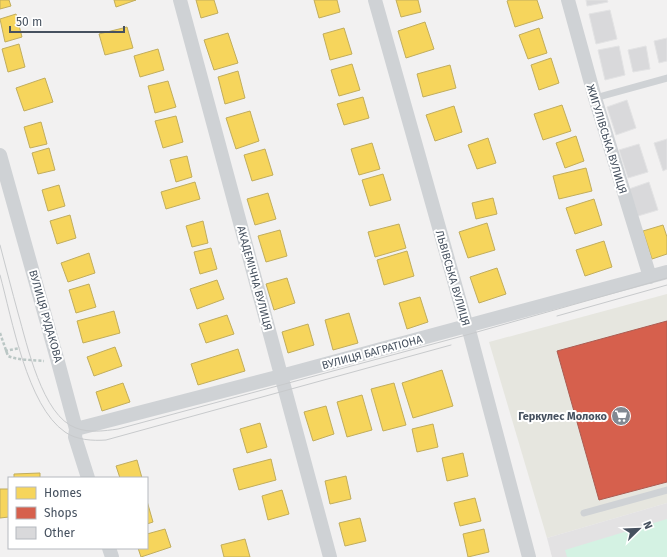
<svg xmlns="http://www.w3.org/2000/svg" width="667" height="557" viewBox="0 0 667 557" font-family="'Fira Sans',sans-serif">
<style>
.commercial{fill:#e6e6df}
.education{fill:#e3e2e3}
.green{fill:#d4f2e3}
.homes{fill:#f6d55c;stroke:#c1ad5d}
.shops{fill:#d6604d;stroke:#ab5c52}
.building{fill:#d9d9db;stroke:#e3e3e4}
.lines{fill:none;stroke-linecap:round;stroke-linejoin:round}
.path{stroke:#bbc7c5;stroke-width:2.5;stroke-dasharray:3 2;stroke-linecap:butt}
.lane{stroke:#cfd2d5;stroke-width:7}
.street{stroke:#cfd2d5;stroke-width:14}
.tram{stroke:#c8cacc;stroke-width:1}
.labels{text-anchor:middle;stroke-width:4;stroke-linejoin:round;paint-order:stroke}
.street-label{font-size:11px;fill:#46515f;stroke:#fff}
.poi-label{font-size:11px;font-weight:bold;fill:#46515f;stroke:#fff;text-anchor:end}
</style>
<rect width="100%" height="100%" fill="#f2f1f1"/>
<!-- commercial -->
<path class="commercial" d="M667,294V503L547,538L489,342Z"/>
<!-- education -->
<path class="education" d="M667,503V557H552L547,538Z"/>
<!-- green -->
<path class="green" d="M667,519V557H567L565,550Z"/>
<!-- homes -->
<path class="homes" d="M0,0H9L11,6L0,9Z
M114,0H136L116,7Z
M196,0H214L218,13L201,18Z
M314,0H337L340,12L319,18Z
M396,0H418L421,12L401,17Z
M509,0H537L543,18L515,27L507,1Z
M16,14L22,37L5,42L0,19Z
M425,22L434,49L406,58L398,31Z
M127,27L133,48L105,55L99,34Z
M344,28L352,54L330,60L323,34Z
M539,28L547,53L528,59L519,35Z
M228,33L238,63L214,70L204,40Z
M19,44L25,67L8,72L2,49Z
M158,49L164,70L140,77L134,56Z
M551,58L559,83L539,90L531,65Z
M352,64L360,90L339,96L331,70Z
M450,65L456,88L423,97L417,74Z
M238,71L245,98L225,104L218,77Z
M45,78L53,102L24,111L16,88Z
M168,81L176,107L155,113L148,86Z
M363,97L369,118L344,125L337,104Z
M562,105L571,131L543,140L534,114Z
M454,106L462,132L435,141L426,115Z
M250,111L259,141L236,149L226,118Z
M176,116L183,142L163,148L155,121Z
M41,122L47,144L30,148L24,127Z
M576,136L584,161L565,168L556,143Z
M488,138L496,163L477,169L468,145Z
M372,143L380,169L359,175L351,149Z
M49,148L55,170L38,174L32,153Z
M265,149L273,175L252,181L244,155Z
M187,156L192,177L176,182L170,160Z
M586,168L592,191L559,199L553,176Z
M383,174L391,200L370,206L362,180Z
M195,182L200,199L166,209L161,192Z
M59,185L65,206L48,211L42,190Z
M268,193L276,219L255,225L247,199Z
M493,198L497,214L476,219L472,203Z
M594,199L602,225L575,234L566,208Z
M70,215L76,238L57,244L50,221Z
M203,221L208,243L192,247L186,226Z
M487,223L495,250L468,258L459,232Z
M399,224L406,248L375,257L368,232Z
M663,225L667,237V254L652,259L643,231Z
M280,230L287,256L266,262L258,236Z
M604,241L612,267L585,276L576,250Z
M211,248L217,269L200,274L194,252Z
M407,251L414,276L384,285L377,260Z
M89,253L95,273L68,282L61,263Z
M497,268L506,294L479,303L470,277Z
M287,278L295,303L274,310L266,284Z
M217,280L224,299L197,309L190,289Z
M89,284L96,307L76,313L69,290Z
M420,297L428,322L407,329L399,303Z
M114,311L120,333L83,343L77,321Z
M349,313L358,343L333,350L325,320Z
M227,315L234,334L206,343L199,324Z
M308,324L314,345L288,353L282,332Z
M115,347L122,366L94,376L87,357Z
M238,349L245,371L198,385L191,364Z
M442,370L453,406L413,418L402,383Z
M123,383L130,402L102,411L96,392Z
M394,383L406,425L383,431L371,389Z
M362,395L372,430L347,437L337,402Z
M326,406L334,434L313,441L304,412Z
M260,423L267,447L247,453L240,429Z
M433,424L438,447L417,452L412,429Z
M463,453L468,476L447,481L442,458Z
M271,459L276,480L239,490L233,469Z
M137,460L142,478H120L116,466Z
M40,473V478H14V474Z
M346,476L351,499L330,504L325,481Z
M0,489H9V517L0,518Z
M282,490L289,514L268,520L262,496Z
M475,498L481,521L460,526L454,503Z
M147,501L153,522L147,524Z
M360,518L366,541L345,546L339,523Z
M165,529L171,547L141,557L138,548H147V534Z
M484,529L489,552L468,557L463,534Z
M245,539L250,557H224L221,545Z"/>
<!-- shops -->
<path class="shops" d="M667,321V482L599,500L557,351Z"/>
<!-- building -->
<path class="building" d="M586,0H607L608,2L587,6Z
M610,10L617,39L596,44L589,14Z
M667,38V61L659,63L654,41Z
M619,46L625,75L605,80L598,50Z
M646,46L650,69L633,72L628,50Z
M627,100L636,128L616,135L607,107Z
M667,139V169L663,171L654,143Z
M639,144L648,172L628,178L619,150Z
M649,182L658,210L638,216L629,189Z"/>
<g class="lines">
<!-- path -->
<path class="path" d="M0,333L8,356C16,360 34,360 44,361
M5,351L20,348"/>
<!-- lane -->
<path class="lane" d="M595,98L667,78
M584,513L667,490"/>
<!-- street -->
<path class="street" d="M180,0L330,557
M375,0L467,327L470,334L529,557
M568,0L595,98L650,277
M0,155L58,362L76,429L75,437L88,478
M76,429L281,376L667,272
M109,548L112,557"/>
<!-- tram -->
<path class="tram" d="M0,245C6,268 12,291 18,313C27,344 42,416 76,428C89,433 104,431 118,429L470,334L667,278
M0,275C12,319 27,406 65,432C76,440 93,441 106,440L451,345
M557,316L667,285"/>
</g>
<!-- icons -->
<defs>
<symbol id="supermarket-disc" viewBox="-11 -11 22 22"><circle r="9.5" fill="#828992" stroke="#fff"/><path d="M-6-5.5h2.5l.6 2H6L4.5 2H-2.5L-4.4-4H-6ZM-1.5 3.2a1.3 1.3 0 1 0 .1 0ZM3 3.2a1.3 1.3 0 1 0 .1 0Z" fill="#fff"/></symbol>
</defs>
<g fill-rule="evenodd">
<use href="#supermarket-disc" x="610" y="405" width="22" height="22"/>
</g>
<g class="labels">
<!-- street labels -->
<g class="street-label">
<text transform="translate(607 139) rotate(73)" y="4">ЖИГУЛІВСЬКА ВУЛИЦЯ</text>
<text transform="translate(255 278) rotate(75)" y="4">АКАДЕМІЧНА ВУЛИЦЯ</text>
<text transform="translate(453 278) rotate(74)" y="4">ЛЬВІВСЬКА ВУЛИЦЯ</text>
<text transform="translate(46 316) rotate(74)" y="4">ВУЛИЦЯ РУДАКОВА</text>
<text transform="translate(372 352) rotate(-15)" y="4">ВУЛИЦЯ БАГРАТІОНА</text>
</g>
<!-- poi labels -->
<g class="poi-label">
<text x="607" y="420">Геркулес Молоко</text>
</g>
</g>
<!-- legend -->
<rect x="8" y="477" width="140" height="72" fill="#ffffff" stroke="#b5b9bf"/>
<rect x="16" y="487" width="20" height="12" fill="#f6d55c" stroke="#b5b9bf"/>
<text x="44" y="497" font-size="12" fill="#46515f">Homes</text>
<rect x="16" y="507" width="20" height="12" fill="#d6604d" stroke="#b5b9bf"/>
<text x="44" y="517" font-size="12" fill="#46515f">Shops</text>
<rect x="16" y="527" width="20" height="12" fill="#d9d9db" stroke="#b5b9bf"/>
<text x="44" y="537" font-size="12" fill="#46515f">Other</text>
<!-- north arrow -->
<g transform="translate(639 529) rotate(67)" stroke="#ffffff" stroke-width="3" paint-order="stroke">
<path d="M0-3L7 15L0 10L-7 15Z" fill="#46515f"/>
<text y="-6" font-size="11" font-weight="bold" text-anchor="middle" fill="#46515f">N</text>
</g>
<!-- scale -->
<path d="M10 26v6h114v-6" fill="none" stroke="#46515f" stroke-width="2"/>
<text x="16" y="26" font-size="12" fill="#46515f" stroke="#ffffff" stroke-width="3" paint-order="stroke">50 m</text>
</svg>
